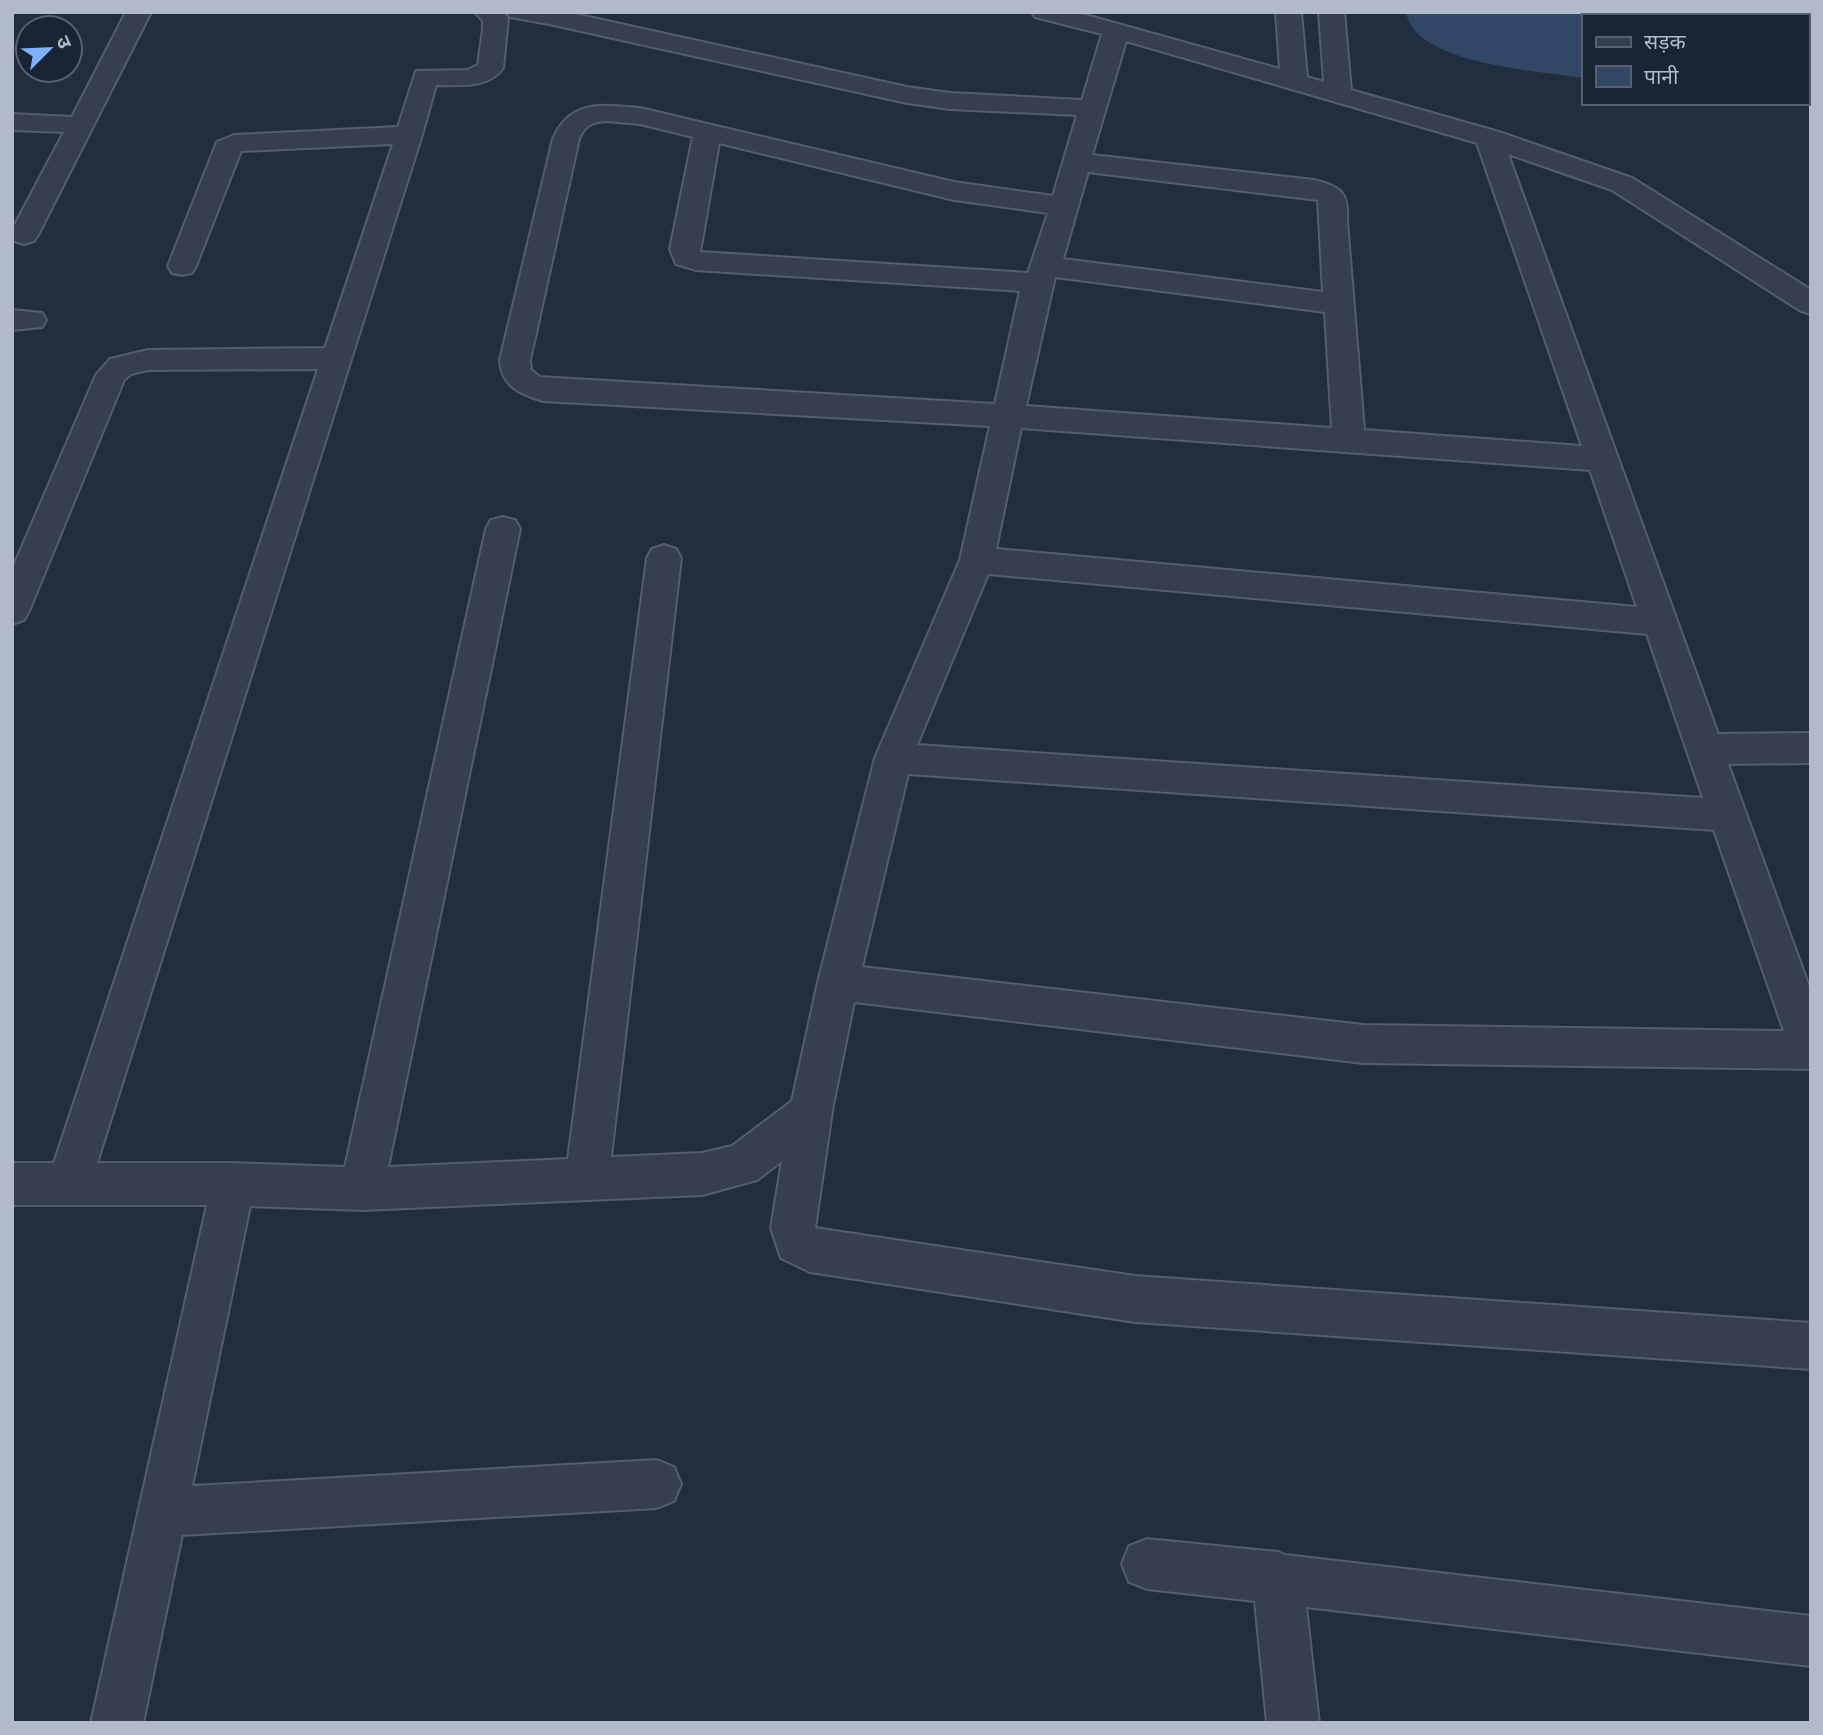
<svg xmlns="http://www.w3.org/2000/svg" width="1823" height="1735" viewBox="0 0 1823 1735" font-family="'Open Sans','Noto Sans Devanagari',sans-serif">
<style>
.water{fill:#314765}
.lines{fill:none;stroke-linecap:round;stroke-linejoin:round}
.minor-casing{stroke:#535d6c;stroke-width:4}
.minor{fill:#353f4e;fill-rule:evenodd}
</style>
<rect width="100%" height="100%" fill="#212e3e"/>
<!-- water -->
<path class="water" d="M1406,12H1773L1774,16H1583V78C1542,71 1414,65 1406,12Z"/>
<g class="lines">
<defs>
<path id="minor" d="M126,12H151L38,235L34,241L24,244L14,241L12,230L64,132L12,130V114L72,117Z
M475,12H503L508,18L503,68C489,89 458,85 436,85L422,135L97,1163H233L345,1167L486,529L491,520L503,517L515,520L520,529L388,1167L568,1159L647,558L652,549L664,545L676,549L681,558L611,1157L702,1153L732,1146L792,1101L818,982L875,758L960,560L990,426L543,401C520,394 501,386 500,360L553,139C570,99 603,105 640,108L954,182L1053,196L1077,115L950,109L907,103L549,24L510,17L507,12H566L907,87L950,93L1082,100L1102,34L1035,17L1032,12H1075L1280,69L1276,12H1301L1307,77L1324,82L1319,12H1344L1351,90L1499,132L1632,178L1811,290V314L1801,311L1612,190L1508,154L1718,734L1811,733V763L1728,764L1811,992V1069L1363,1063L854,1002L833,1105L815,1228L1135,1276L1811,1323V1369L1135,1322L810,1272L781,1258L771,1228L782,1161L757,1180L702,1195L362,1210L250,1206L192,1486L657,1460L674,1467L681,1484L674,1501L657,1508L182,1535L143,1723H91L207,1205H12V1163H54L318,369L148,370L131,374L124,380L29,611L24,620L12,624V570L96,375L110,359L148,350L325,348L393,144L241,151L196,266L192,273L182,275L172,273L168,266L217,142L234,135L398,127L416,71L467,70L478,65L483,29V21ZM1126,41L1477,143L1582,446L1364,430L1347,221C1349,192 1341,187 1314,180L1092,155ZM607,121L640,124L693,137L670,249L676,264L696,270L1020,291L995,404L540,377L531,370L530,360L579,139C585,125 592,122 607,121ZM719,143L954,200L1048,213L1028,273L700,252ZM1088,172L1318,200L1323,292L1063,259ZM1055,277L1325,312L1332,428L1026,406ZM1021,428L1590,470L1637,607L996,549ZM988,574L1647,634L1703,798L917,745ZM908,774L1714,830L1784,1031L1363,1025L862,967Z
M12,310L42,313L46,320L42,327L12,330Z
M1147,1539L1278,1552L1285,1555L1811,1616V1666L1306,1607L1319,1723H1267L1255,1601L1147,1589L1129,1582L1122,1564L1129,1546Z"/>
</defs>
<!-- minor casing -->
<use href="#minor" class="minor-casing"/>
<!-- minor -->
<use href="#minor" class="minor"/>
</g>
<!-- border -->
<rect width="1823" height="1735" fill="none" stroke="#b1baca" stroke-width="28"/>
<!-- legend -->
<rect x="1582" y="14" width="228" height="91" fill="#1a2533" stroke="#56616f" stroke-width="2"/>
<rect x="1596" y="37" width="35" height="10" fill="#353f4e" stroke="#56616f" stroke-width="2"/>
<text x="1644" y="49" font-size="21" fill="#b1baca">सड़क</text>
<rect x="1596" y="66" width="35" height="21" fill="#314765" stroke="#56616f" stroke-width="2"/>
<text x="1644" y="84" font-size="21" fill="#b1baca">पानी</text>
<!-- north arrow -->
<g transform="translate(49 49) rotate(66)"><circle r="33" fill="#1a2533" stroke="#56616f" stroke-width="2"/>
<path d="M0-5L12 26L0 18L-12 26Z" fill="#80b1ff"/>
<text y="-10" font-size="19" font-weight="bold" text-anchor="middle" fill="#b1baca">उ</text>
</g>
</svg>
